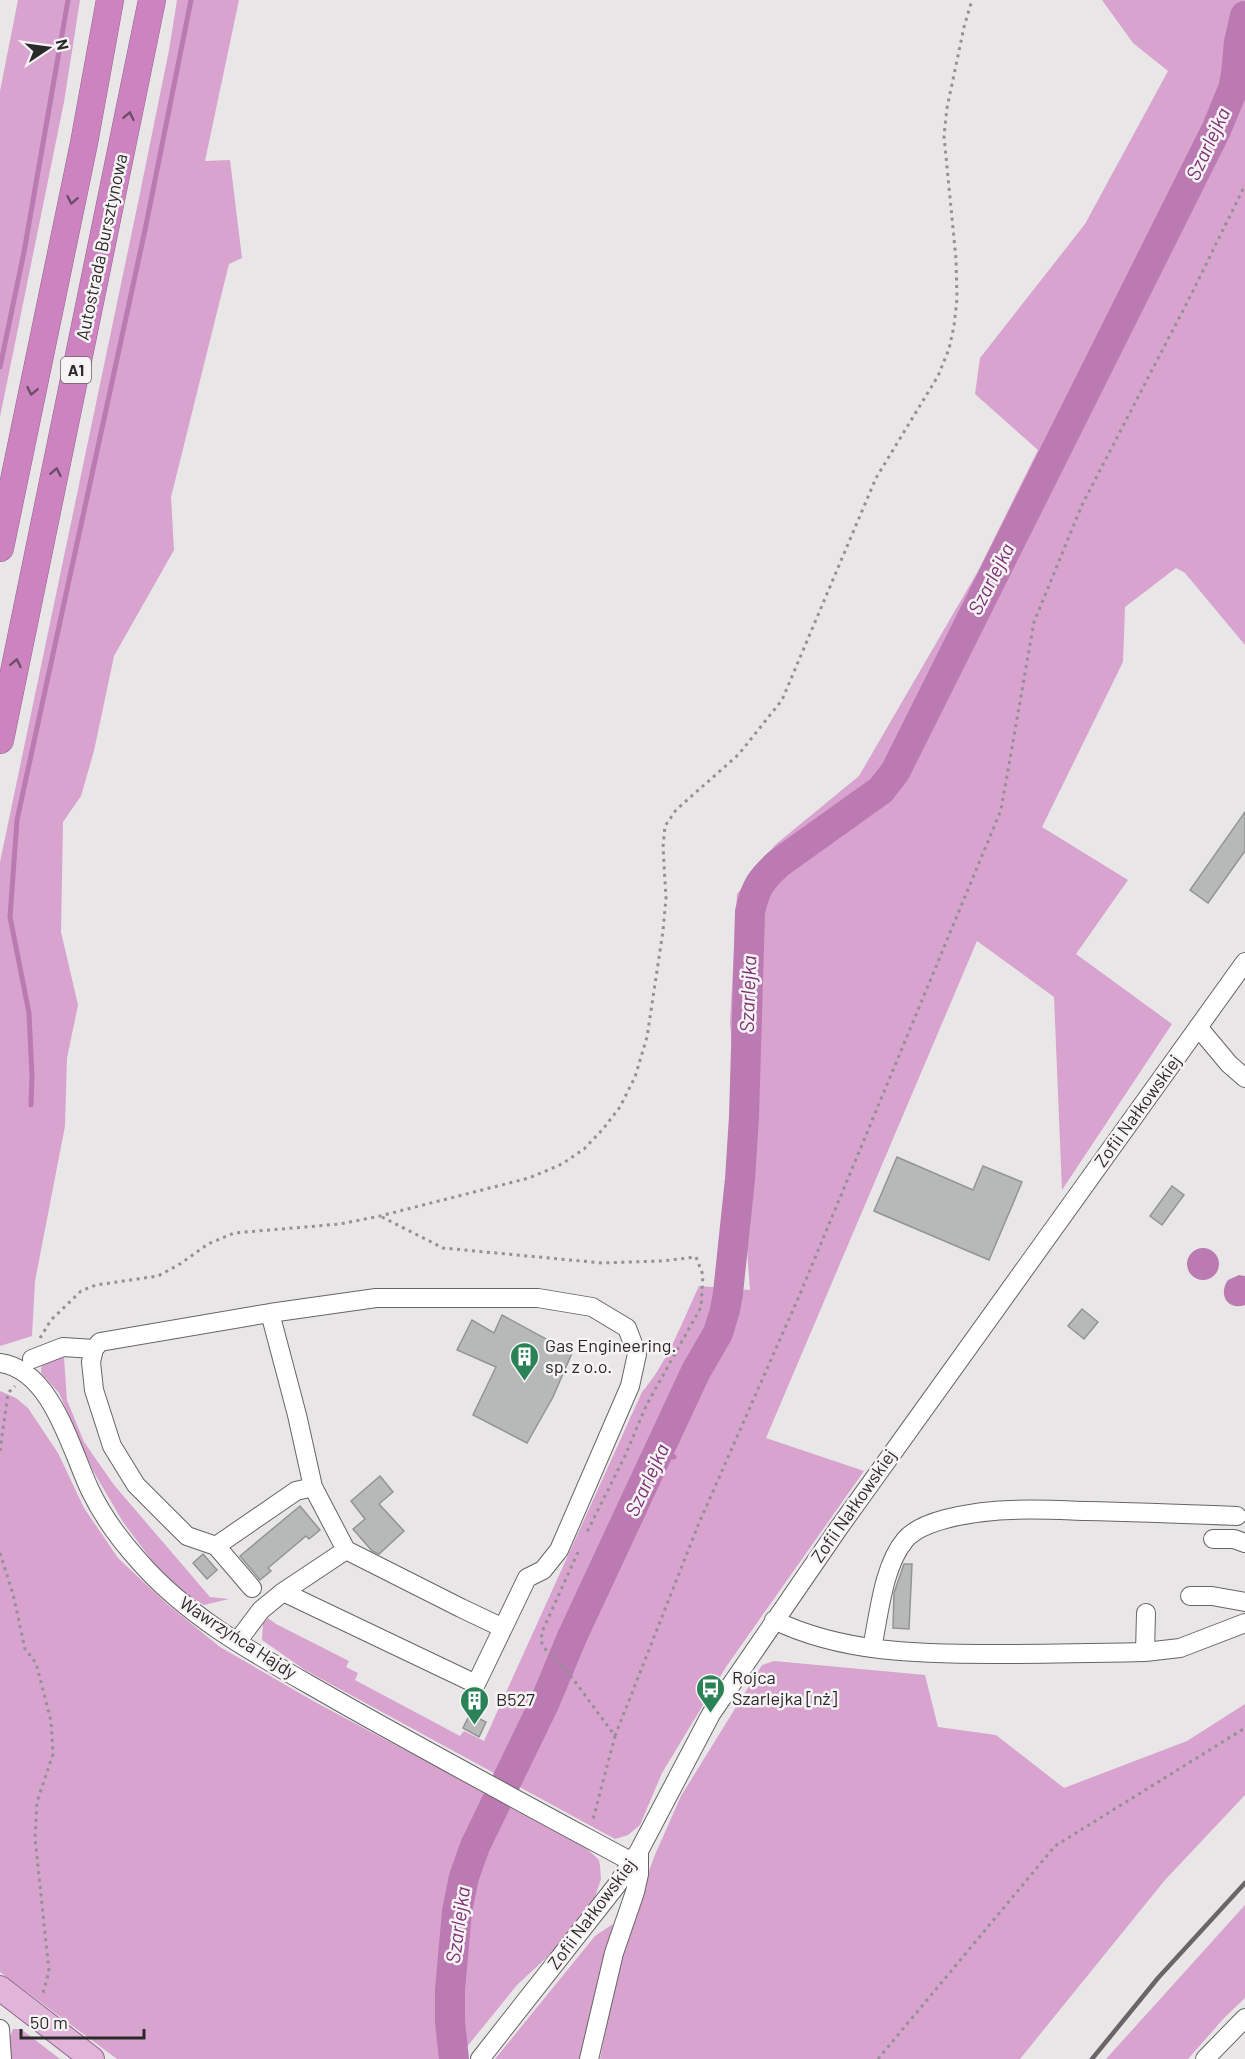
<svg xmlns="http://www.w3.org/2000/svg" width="1245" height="2059" viewBox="0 0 1245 2059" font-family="Barlow,sans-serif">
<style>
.green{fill:#d8a3cf}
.water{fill:#bb7ab1}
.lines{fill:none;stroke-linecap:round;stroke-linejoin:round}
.stream{stroke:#bb7ab1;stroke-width:5}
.river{stroke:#bb7ab1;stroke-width:30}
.building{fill:#b6b9b7;stroke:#929593;stroke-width:1.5}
.minor-casing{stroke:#676566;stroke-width:20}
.major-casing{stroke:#94648c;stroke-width:26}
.highway-casing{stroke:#94648c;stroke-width:28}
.path{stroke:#939193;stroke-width:3;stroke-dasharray:3 4.5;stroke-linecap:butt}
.minor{stroke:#fff;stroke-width:18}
.major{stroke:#e0b5d9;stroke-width:24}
.highway{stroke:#cc83c0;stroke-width:27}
.rail{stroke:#686668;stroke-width:4.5}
.oneway{stroke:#6b4e67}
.labels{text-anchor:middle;stroke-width:5;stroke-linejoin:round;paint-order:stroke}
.shield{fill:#f6f3f5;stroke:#686668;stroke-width:1.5}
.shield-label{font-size:16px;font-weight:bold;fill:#2b2a2b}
.street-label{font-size:18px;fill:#2b2a2b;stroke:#f6f3f5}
.poi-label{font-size:18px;fill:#2b2a2b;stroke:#f6f3f5;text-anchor:start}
.water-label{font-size:20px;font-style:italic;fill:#7f3176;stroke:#f6f3f5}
</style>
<rect width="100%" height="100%" fill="#e9e6e8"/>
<!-- green -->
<path class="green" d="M18,0H80L64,102L0,417V91Z
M177,0H239L205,161L230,160L242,258L229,264L171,497L174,550L114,656L94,751L81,796L63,822L61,932L78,1005L67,1058L65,1126L35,1281L32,1336L0,1346V862L139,198L169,50Z
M1102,0H1245V645L1185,573L1176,568L1125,607L1123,662L1042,827L1128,880L1076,954L1172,1024L1062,1190L1054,997L977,941L766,1438L864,1471L726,1667L662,1773L640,1825L628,1835L615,1839L305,1670L262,1640L263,1624L268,1618L276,1624L349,1661L346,1667L358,1673L355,1680L460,1736L464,1731L484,1741L642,1392C668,1362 682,1322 699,1286L750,1290L730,1022L737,894L775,845L859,776L978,571L1038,450L975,394L980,358L1085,224L1168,71L1133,43Z
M64,1357L67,1400L84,1442L114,1485L210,1597L229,1599L204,1605L181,1591L153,1562L123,1522L92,1469L59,1393L41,1373L42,1361Z
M0,1391L16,1398L28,1408L58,1453L84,1508L118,1558L167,1604L220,1647L315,1702L583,1845L599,1860L600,1866L601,1879L595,1897L559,1946L517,1985L457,2059H117L0,1972Z
M774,1661L925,1675L938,1727L996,1735L1064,1788L1187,1741L1245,1704V1795L1165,1880L1020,2059H600L622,1948L654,1857L681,1796L762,1665Z
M1245,1905V1998L1225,2017L1188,2059H1106Z
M613,1924L586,2059H495L595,1936Z
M13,2029H21L60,2059H9L8,2042Z"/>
<!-- water -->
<path class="water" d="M1187 1264a16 16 0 1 1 32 0a16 16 0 1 1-32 0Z
M1239,1275L1245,1276V1305C1227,1311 1218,1294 1228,1280Z"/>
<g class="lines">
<!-- stream -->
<path class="stream" d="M0,367L24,252L68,0
M31,1105L32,1076L29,1013L10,917L17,820L145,230L191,0
M657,1454L674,1457"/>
<!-- river -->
<path class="river" d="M454,2059L450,2022V1990L457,1911L464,1877L475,1846L544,1704L572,1637L696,1371L718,1333L725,1310L728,1293L740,1179L744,1117L750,912C755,888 761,879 779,863L881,790L895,772L1216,130L1233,89L1236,74L1239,42L1245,16"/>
</g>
<!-- building -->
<path class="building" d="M1245,812V851L1208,903L1190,890Z
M897,1157L973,1190L983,1166L1022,1182L989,1260L874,1211Z
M1172,1186L1184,1195L1162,1225L1150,1216Z
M1082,1309L1098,1322L1084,1339L1068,1326Z
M502,1315L572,1353L553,1397L527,1443L473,1415L496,1367L457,1350L472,1320L494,1333Z
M380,1476L393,1492L379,1504L404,1531L379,1554L372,1551L353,1529L365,1519L351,1501Z
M300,1506L320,1530L309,1539L306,1536L268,1568L271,1571L260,1580L240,1556Z
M203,1554L217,1570L207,1579L193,1563Z
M904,1564H912L909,1629L893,1628L894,1593Z
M470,1714L486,1722L479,1737L463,1728Z"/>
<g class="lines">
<defs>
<path id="minor" d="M1198,1027L1229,1064L1245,1078
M32,1359L63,1347L94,1349
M0,1363C52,1370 71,1450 90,1490C102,1515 120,1540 139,1561C193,1623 267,1660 338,1701C435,1756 534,1809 632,1862
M1213,1539H1234L1245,1543
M216,1546L187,1536L136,1485L112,1446L94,1390L91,1362L94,1349L100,1342L270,1313L297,1415L313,1487
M252,1588L216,1546L296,1491L313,1487L346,1550
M283,1592L476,1684L503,1628
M1190,1596H1212L1245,1602
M774,1620C842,1653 920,1654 994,1654C1044,1654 1095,1653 1145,1652L1180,1648L1245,1623
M237,1642L261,1610L283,1592L346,1550L461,1608L503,1628L527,1578L543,1570L559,1550L630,1386L637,1354L627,1328L592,1307L538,1298H376L270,1313
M872,1648C879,1615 883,1566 905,1540C921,1520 970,1513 994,1511C1024,1508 1056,1510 1086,1511C1136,1512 1187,1514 1237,1516
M1145,1652L1146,1613
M0,2029L2,2059
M480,2059L616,1886L639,1851L711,1714L838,1529L1245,962
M589,2059L614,1953L635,1892L639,1874V1851
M1205,2059L1245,2018"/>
<path id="major" d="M0,1988L92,2059"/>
<path id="highway" d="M0,548L84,143L110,0
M0,740L152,0"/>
</defs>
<!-- minor casing -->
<use href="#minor" class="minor-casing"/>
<!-- major casing -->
<use href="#major" class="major-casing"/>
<!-- highway casing -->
<use href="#highway" class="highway-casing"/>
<!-- path -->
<path class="path" d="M382,1217L443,1248L602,1263L662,1261L696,1257L703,1275L701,1307L646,1406L625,1456L587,1532
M40,1338L51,1320L81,1291L96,1285L158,1276L180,1264L208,1244L234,1233L340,1224L380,1216L529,1178L562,1164L584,1149L603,1129L620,1107L635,1077L647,1037L663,931L666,898L663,847L665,826L676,810L739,754L782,700L876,478L938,376L949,349L954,326L957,299L956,259L944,136L947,108L964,27L972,0
M0,1451L8,1393L15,1386
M578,1552L542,1632L541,1641L544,1648L568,1672L615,1736L592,1823
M0,1553L13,1594L25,1649L36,1663L51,1721L53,1754L37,1802L35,1838L49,1971L43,1993L41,1995
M615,1736L699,1523L800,1294L1001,810L1034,622L1082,505L1191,295L1245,185
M878,2059L1055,1846L1245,1728"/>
<!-- minor -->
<use href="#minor" class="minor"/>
<!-- major -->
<use href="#major" class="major"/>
<!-- highway -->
<use href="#highway" class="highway"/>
<!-- rail -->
<path class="rail" d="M1092,2059L1158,1978L1245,1883"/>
</g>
<!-- one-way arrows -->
<defs><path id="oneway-chevron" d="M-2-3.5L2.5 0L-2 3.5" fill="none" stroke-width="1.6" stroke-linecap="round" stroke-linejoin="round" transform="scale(1.5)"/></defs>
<g class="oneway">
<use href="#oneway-chevron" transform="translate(129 116) rotate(-78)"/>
<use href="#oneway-chevron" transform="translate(72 200) rotate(102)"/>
<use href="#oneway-chevron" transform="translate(32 391) rotate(102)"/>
<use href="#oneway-chevron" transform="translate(56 472) rotate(-78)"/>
<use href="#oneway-chevron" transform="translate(16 663) rotate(-78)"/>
</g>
<!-- icons -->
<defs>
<symbol id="building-pin" viewBox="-11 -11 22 30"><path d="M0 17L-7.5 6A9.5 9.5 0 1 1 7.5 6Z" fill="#2a8256" stroke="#f6f3f5"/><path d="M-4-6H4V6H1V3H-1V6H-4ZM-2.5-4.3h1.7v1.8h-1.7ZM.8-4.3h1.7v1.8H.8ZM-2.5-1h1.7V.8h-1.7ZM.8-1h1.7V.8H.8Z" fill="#fff"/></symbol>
<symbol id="bus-pin" viewBox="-11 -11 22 30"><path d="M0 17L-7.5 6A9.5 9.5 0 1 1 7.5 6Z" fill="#2a8256" stroke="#f6f3f5"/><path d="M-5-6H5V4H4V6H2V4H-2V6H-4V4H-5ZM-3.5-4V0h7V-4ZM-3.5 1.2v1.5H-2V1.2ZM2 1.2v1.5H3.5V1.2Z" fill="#fff"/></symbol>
</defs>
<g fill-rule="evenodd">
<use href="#building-pin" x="508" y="1340" width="33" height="45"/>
<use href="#bus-pin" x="694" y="1672" width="33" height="45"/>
<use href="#building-pin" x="458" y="1684" width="33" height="45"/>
</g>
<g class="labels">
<!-- shield labels -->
<rect class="shield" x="61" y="357" width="30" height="26" rx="4.5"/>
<g class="shield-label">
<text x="76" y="376">A1</text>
</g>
<!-- street labels -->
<g class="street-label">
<text transform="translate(102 247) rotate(-78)" y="6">Autostrada Bursztynowa</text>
<text transform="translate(1138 1111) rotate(-54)" y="6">Zofii Nałkowskiej</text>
<text transform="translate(854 1506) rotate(-55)" y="6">Zofii Nałkowskiej</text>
<text transform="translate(238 1638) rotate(33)" y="6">Wawrzyńca Hajdy</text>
<text transform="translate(592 1914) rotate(-53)" y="6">Zofii Nałkowskiej</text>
</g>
<!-- poi labels -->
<g class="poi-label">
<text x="545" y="1352">Gas Engineering.<tspan x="545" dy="21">sp. z o.o.</tspan></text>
<text x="732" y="1684">Rojca<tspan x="732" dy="21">Szarlejka [nż]</tspan></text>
<text x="496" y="1706">B527</text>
</g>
<!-- water labels -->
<g class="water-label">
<text transform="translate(1208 144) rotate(-65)" y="7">Szarlejka</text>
<text transform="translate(991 579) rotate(-63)" y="7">Szarlejka</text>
<text transform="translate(748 994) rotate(-88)" y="7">Szarlejka</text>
<text transform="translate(647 1480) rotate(-65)" y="7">Szarlejka</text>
<text transform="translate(458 1925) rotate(-82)" y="7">Szarlejka</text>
</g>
</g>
<!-- north arrow -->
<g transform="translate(48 48) rotate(77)" stroke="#f6f3f5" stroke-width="4.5" paint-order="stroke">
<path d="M0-4.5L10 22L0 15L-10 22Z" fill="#2b2a2b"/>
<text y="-9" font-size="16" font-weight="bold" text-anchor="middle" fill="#2b2a2b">N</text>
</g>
<!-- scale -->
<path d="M21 2029v9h123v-9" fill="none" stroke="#2b2a2b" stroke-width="3"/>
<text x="30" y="2029" font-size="18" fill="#2b2a2b" stroke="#f6f3f5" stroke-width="4.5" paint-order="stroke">50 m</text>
</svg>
